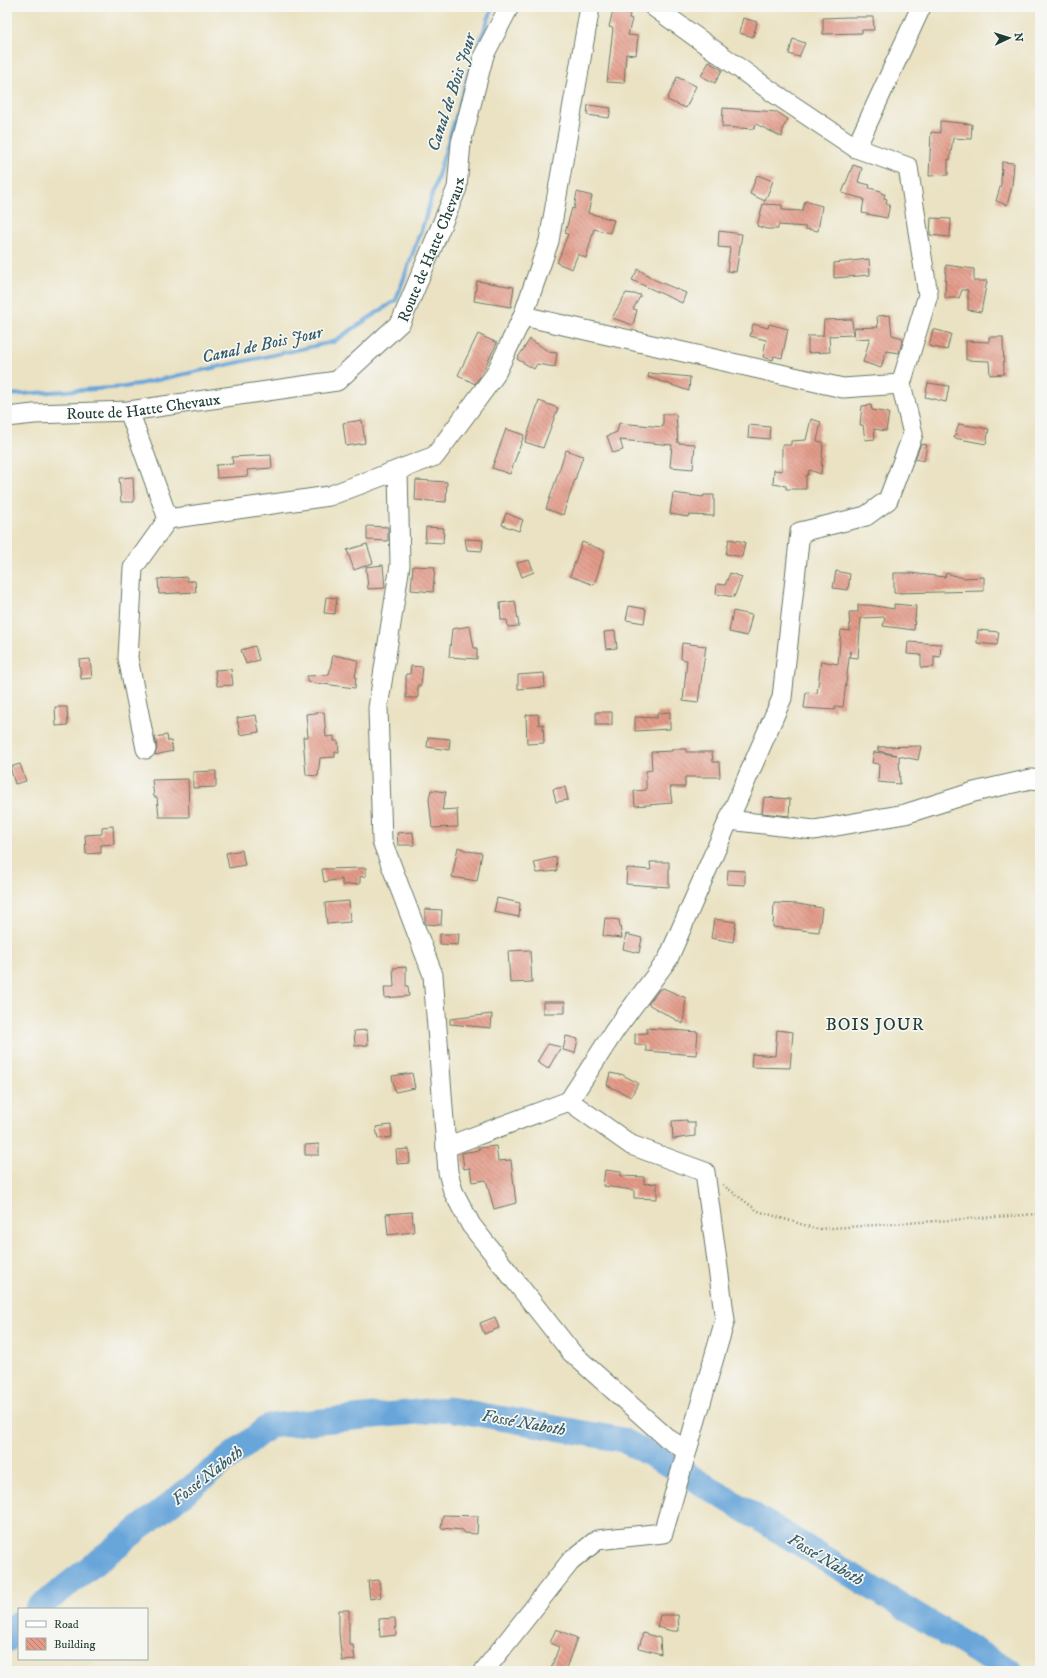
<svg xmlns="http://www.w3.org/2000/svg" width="1047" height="1678" viewBox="0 0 1047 1678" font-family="'IM FELL DW Pica',serif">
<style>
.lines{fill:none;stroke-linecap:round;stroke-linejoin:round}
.stream{stroke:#67a5d9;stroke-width:4}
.river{stroke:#67a5d9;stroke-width:25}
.building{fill:url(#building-back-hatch)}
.minor-casing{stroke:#676;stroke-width:21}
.path{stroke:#676;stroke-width:2.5;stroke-dasharray:1 3;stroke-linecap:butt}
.minor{stroke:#fff;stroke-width:19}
.labels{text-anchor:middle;stroke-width:3.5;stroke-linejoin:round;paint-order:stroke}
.street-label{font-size:16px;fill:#1f3d34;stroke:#f6f6f2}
.water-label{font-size:17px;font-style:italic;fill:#355c66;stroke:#f6f6f2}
.quarter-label{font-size:18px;letter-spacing:1px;fill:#1f3d34;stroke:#f6f6f2}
</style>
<defs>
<pattern id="building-back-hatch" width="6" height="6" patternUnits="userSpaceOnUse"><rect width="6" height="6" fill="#e39a88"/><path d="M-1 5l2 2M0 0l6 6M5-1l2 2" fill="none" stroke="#b77f70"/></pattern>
</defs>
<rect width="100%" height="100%" fill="#f6f6f2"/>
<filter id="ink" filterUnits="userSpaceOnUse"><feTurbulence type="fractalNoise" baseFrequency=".025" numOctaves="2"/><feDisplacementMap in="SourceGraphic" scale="8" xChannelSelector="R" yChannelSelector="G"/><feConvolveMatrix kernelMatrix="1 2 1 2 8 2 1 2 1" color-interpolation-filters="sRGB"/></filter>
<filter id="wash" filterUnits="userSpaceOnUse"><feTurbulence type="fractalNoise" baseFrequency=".012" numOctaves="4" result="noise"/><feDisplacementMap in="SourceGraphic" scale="16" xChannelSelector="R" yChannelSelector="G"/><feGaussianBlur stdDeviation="0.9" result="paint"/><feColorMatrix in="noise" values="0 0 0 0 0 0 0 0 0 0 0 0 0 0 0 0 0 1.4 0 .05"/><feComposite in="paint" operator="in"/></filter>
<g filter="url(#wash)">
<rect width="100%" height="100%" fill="#eae2c2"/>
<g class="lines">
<!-- stream -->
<path class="stream" d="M477,49L493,7
M7,395L125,387L333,342L396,300L424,222L474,56"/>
<!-- river -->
<path class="river" d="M37,1609L269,1426L449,1409L623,1440L681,1471L984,1656L1011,1671
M7,1640L13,1627L19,1623"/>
</g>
<g id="blocks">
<!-- building -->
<path class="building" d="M613,10L630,14L629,18L632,19L628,35L638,36L636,55L626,54L624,83L607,82L613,28L609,27Z
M849,17H873L874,30H862V33L823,34V18Z
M743,18L757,22L753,37L739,33Z
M793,39L805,43L799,57L789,54Z
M709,62L722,70L715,83L701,76Z
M677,77L696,86L686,108L667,100Z
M588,105L611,108L609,118L587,115Z
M723,108L777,112L788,119L783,128L782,137L756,124L754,129L722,127Z
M940,121L972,124L971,139L953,138L950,160L948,159V175L929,176L931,132L940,133Z
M1002,162L1014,163L1012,186L1007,205L996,201L1001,184Z
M853,165L862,168L858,182L870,185L869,188L881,191L882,194H885L884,198L887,199L886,204H890L887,218L862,213L864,199L842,193Z
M757,175L773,181L765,201L750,194Z
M577,192L592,196L588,213L614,220L610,233L594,229L586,258L578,254L572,269L557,263L568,234L565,233L572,208L574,209Z
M805,201L822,206L818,231L805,229L806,227L778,225V229H767L757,226L763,204L782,205V210L802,211Z
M931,218L951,219L950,237L930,235Z
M719,231L742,234L736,272L727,271L730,248L718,247Z
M869,259L870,275L834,278V263Z
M946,265L974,269V281H987L981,312L968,310V290H962L959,298H945Z
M638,269L655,280L686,293L682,303L632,280Z
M477,281L514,287L511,307L474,301Z
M626,293L641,295L633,309L637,310L633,325L612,318Z
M890,315L892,335L903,338L899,353L886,351L881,368L863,362L870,338L855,339L854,328L878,327L877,316Z
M852,319L853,335L829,336L830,352L808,353V336H823L824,320Z
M753,324L768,328L769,324L788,329L782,358L774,356L773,360L763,357L766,340L750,336Z
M933,329L951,334L947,350L929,346Z
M478,334L497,343L481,375L475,384L458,375Z
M989,337H1003L1004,374L990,375L989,361L966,360V341L989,342Z
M530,339L549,352L557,353L555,367L537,364L534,369L517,359Z
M649,373L690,377L689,391L648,377Z
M928,383L949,386L946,402L925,397Z
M539,401L558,408L543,448L525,442Z
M871,405L872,410L889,413L886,431L874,429L875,439L865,440L863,425H860L862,406Z
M663,414H676L678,443L695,444L693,469L670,467L672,445L620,440L623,450L613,453L607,436L617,432L619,423L663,427Z
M811,419L821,422L817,441L823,442L821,474L809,470L808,475H806V489H786V486L773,484L774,470L782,471V445H791V441L806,440Z
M362,420L365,443L346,446L343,423Z
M959,424L989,429L986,444L954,438Z
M749,425L770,427L769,439L748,437Z
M506,429L524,435L510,474L492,468Z
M921,444L927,445L924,461L915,459Z
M566,450L583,456L563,515L546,509Z
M271,455L272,468L247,470L248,476L217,478L216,465L233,464L232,457Z
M133,477L134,502H121L119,478Z
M416,480L447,482L446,502L415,500Z
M673,493L703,497L704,495H714V516L688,515V517L670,514Z
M506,513L523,520L519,531L502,525Z
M367,526L388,527V541L367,540Z
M426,527L444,528L443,543L425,542Z
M465,539L483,540L482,551L467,550Z
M729,539L745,542L742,557L726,554Z
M582,542L605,551L594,585L570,576Z
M367,544L373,563L354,570L347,550Z
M529,560L534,572L522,577L517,563Z
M383,565L385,588L368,589L366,567Z
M413,566L435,567L433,592L411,590Z
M836,571L850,574L848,590L833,588Z
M730,573L742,577L734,597L716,594L717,584L725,585Z
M894,573H910L945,577L946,573L963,578L984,577V591L894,593Z
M187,577V581H195L196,592L159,594L158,579Z
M326,597L337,598L335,614L324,613Z
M515,601L519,626L508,627L507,620H501L500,603Z
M894,604L916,606L914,630L883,626L885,617L861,618L858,658L850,657V651L843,707L835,706V710L804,708L806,692L817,693L821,661L838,664L841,630L850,631L849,612H858V605H869L894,609Z
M629,606L646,609L644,623L626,620Z
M733,611L752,615L747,636L729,632Z
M470,626L474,648H477V659L449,657L452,629Z
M978,630L999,632L997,645L977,643Z
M615,631L617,648L606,649L604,632Z
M908,642L941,644L940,657L934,656V667L921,668V655L907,654Z
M682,643L706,646L698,703L683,701L687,660L681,659Z
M255,646L259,660L246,664L241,650Z
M333,655L358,660L355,677H356L355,688L307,682V676L329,675Z
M90,659L92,678L81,679L79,660Z
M411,666L423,667L421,685H418V698H406V674H410Z
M231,669L233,685L217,686L215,670Z
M544,673L545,687L518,689V675Z
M55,707H67L68,725L56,726Z
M324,712L326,737L334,736V741H338L339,752H335V757L320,758L318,776L306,775L303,737H308L306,714Z
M596,712H612V725H596Z
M670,712V729L635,731V717L657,718V713Z
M538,714L539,725L543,724L544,743L527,744L526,715Z
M256,715L259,732L240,735L237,718Z
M167,735L168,741H171L173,751L155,755L157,747L155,737Z
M428,737L450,739L449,750L427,747Z
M921,746L918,760L899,756L900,784L878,782L879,764L872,763L874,752L897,755L878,751V747Z
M672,749H686V752H712L713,762H719L720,777H685V787H670L672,803L635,806L634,791L646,790V771L652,770L651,752L672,751Z
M20,764L26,781L15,784L10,767Z
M216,771V787L193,788V772Z
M188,779L189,817H159L157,797H154L152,780Z
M565,787L568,800L556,802L553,789Z
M431,790L446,792L442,810L457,809L458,827L432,828L429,799Z
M764,797L790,799L789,816L762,813Z
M113,826L114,844L101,845V853L86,854L85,835L102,834V827Z
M413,832L414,845H398L397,833Z
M458,847L468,851L482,853L477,881L452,877Z
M242,850L245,865L229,868L226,853Z
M556,857L557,871L537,873L534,862Z
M650,862H669V887L626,884L627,868L651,870Z
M366,868V876L360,877V884L342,885V879L324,882L322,869Z
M728,870L745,871V885L727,884Z
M497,898L520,903L519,917L494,912Z
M349,901L350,922L327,924L325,903Z
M774,903L798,904L822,908L819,932L773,927Z
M425,909L442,910L441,925L425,924Z
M605,918L619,920L622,938L603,936Z
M714,919L736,922L733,942L711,938Z
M440,934H459L458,945L440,944Z
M626,934L642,938L639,953L623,949Z
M530,950L532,982L510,983L508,951Z
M406,967V986H408L409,996L385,998L384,987H394L393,968Z
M663,988L686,998L683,1024L648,1004L659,990Z
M543,1002H565V1013H543Z
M492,1014L491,1028L450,1024V1019Z
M647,1028L698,1032L696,1055L646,1051V1045H635V1034L647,1033Z
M367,1030L368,1045L355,1046L354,1031Z
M777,1030L793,1032L790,1068L751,1067L752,1054L775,1056Z
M566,1036L578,1039L575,1053L563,1050Z
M548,1044L561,1047L548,1069L537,1062Z
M412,1073L415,1088L395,1092L392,1076Z
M610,1073L620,1075L621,1074L638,1083L631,1097L607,1085Z
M687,1120V1122H695V1136L673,1139L672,1121Z
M391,1125L392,1137L378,1139L376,1127Z
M319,1144V1155H305V1145Z
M496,1146L498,1161L511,1160L516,1203L494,1209L486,1180L472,1182L470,1168L464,1169L462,1153L479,1150L478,1148Z
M409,1149L410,1163L397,1164L396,1150Z
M605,1170L621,1172V1176L644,1177V1184L657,1183V1199L634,1198V1190L603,1186Z
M412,1212L414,1232L388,1235L386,1214Z
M495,1317L499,1328L484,1334L480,1323Z
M443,1515L478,1516L477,1534L463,1533V1530L441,1528Z
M379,1580L381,1597L370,1599L368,1581Z
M339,1610H349V1645H353L355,1660L342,1661L339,1633Z
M660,1615H678L679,1631H672L657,1627Z
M395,1618L396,1635L380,1637L379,1619Z
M556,1629L577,1638L565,1671H550L559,1647L550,1643Z
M643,1633L660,1638L661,1654L639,1648Z"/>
</g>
</g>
<g filter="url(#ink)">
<use href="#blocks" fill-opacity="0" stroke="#676" stroke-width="1"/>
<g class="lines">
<defs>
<g id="minor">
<path d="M654,7L771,91L856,148"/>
<path d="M523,316L843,388L901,384"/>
<path d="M129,411L168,519"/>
<path id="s1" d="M7,417L34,414L129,411L337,381L401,322L457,188L461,143L484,55L509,7"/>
<path d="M398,470L400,565L378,708L382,841L433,975L446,1147L448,1172L453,1191L471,1225L572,1353L667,1438L687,1451"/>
<path d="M146,749L128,658L133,568L168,519L329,496L435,456L495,375L523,316L549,241L590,7"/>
<path d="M729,820L814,830L905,814L974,792L1031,779L1040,780"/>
<path d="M446,1147L569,1101L615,1030L668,959L782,698L800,532L866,516L888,500L913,434L901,384L928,295L908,167L856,148L921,7"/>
<path d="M484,1671L570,1562L597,1540L663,1533L725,1320L705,1172L631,1145L569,1101"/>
</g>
</defs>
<!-- minor casing -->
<use href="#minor" class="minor-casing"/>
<!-- path -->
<path class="path" d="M723,1185L758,1211L817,1229L1040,1214"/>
<!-- minor -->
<use href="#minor" class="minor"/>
</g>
</g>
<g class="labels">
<!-- street labels -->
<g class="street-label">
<text dy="6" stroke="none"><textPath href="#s1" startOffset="498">Route de Hatte Chevaux</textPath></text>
<text dy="6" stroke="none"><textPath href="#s1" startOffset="137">Route de Hatte Chevaux</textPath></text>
</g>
<!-- water labels -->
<g class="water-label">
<text transform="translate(451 92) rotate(-72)" y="6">Canal de Bois Jour</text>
<text transform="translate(262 344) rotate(-12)" y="6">Canal de Bois Jour</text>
<text transform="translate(524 1422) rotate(10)" y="6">Fossé Naboth</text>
<text transform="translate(207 1475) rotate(-38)" y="6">Fossé Naboth</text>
<text transform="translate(826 1559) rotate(31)" y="6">Fossé Naboth</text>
</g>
<!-- quarter labels -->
<g class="quarter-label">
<text x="875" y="1030">BOIS JOUR</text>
</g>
</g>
<!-- margin -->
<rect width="1047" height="1678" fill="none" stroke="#f6f6f2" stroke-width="24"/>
<!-- legend -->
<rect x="18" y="1608" width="130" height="52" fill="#f6f6f2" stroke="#a0aca6"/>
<rect x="26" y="1621" width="20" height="6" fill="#ffffff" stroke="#a0aca6"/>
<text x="54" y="1628" font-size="12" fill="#1f3d34">Road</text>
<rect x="26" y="1638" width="20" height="12" fill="url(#building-back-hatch)" stroke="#a0aca6"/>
<text x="54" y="1648" font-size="12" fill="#1f3d34">Building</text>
<!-- north arrow -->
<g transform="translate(1009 38) rotate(86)" stroke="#f6f6f2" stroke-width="3" paint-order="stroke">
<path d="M0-3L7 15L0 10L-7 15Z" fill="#1f3d34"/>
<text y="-6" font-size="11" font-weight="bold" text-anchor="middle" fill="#1f3d34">N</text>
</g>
</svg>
